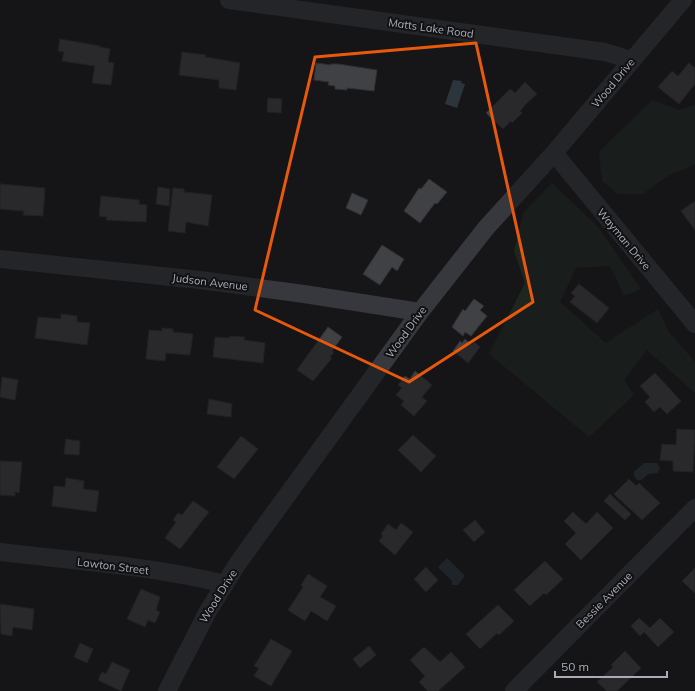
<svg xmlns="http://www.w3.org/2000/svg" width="695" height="691" viewBox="0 0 695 691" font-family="Mulish,sans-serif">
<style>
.green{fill:#1e261f}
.water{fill:#2c353c}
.building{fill:#404145;stroke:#303034}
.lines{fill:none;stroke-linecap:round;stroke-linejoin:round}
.minor{stroke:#37383d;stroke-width:18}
.marked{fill:none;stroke:#e8590c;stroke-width:3;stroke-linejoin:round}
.labels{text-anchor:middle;stroke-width:4;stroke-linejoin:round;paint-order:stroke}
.street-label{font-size:11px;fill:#a8adb8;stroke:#111113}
</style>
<rect width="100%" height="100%" fill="#161618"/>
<!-- green -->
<path class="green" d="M652,100L679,110L695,105V164L666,177L643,194H618L602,181L599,152Z
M552,183L598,227L641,289L624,296L610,266L576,268L560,302L606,343L658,309L669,332L695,362V393L647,350L624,380L634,395L589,437L489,354L525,283L514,251L523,213Z"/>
<!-- water -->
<path class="water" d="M453,80L462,81L461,83L465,84L457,108L445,104Z
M644,463H657L660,469L657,473L648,474L642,480H637L634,476V472Z
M447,558L465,576L458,585H452V581L438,567Z"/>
<!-- building -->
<path class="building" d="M60,39L100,46V47L110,49L108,62L114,63L111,85L92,83L95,66L62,61L64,52L58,51Z
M182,52L206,55L205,57L240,63L236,90L219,88V80L179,75Z
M316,63L331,65V64H338L377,70L374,91L347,88V90L335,89V86L328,85L329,82L314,80Z
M689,63L695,68V84L679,104L658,87L672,71L678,76Z
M525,82L537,94L526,104L520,111L522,113L512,123L511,121L503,129L486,113L510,89L515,93Z
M268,98L282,99L281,113L267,112Z
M429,179L447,192L437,204L435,203L420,223L404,211L419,188L421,189Z
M0,184L45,188L43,216L23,215L24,211L0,209Z
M158,187L170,189L169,206L156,204Z
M173,188L184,189V192L212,195L208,226L186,222L185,233L168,231Z
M352,193L368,200L361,215L346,208Z
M101,196L139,200V204L147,205L146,222L106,220L107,217L99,216Z
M695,201V230L681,211Z
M382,245L404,259L397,271L392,267L380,285L363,274Z
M579,284L609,308L597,323L570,302L575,296L571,293Z
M474,299L484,306L480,310L487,316L471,336L465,332L463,336L452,327L463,309L465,311Z
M61,314L77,316V322L90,323L87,345L35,338L38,317L61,319Z
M328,327L342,337L332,351L334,352L330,357L332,358L313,381L297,370Z
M162,328L173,329V332L193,334L190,355L166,353L165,361L146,359L149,330L162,331Z
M230,336L245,337L244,340L265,343L263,363L213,357L215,337L230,338Z
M465,339L472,345L474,342L480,347L468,363L453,351L460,341L462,343Z
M415,371L432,385L422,397L427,401L414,416L401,405L404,401L396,395L402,388L398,385L405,376L410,379Z
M655,373L681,401L667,414L660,407L654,412L645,402L650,397L640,386Z
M2,377L18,380L15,400L0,397Z
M209,399L232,404L231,417L207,414Z
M677,429L695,430L693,472L673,471V461L660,460L662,444L676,445Z
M413,435L436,456L421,472L398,450Z
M241,436L258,449L234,479L217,467Z
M66,439L80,441L79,455L64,454Z
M0,461L22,462L19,493L15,492V496L0,495Z
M66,478L84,481L83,489L99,491L96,512L52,506L54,486L65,487Z
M629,479L636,486L639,483L660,503L642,520L614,494Z
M610,494L631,514L625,520L604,501Z
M193,501L209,512L180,549L165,538L176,522L173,520L178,513L182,515Z
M573,512L586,524L597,512L613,528L581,560L565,544L576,533L564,521Z
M475,520L485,532L474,542L463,530Z
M401,523L413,532L395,555L379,541L383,536L381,534L388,524L396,530Z
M545,561L563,579L546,595L544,593L530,606L514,590Z
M426,567L438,580L426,592L414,579Z
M695,568V593L682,581Z
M308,574L327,586L320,597L336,606L327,621L311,611L305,621L288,610L303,587L301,585Z
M141,589L160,597L156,610L160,612L155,623L148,620L145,627L127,619Z
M0,604L34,609L32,630L13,627L12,636L1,634Z
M498,605L514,621L499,635L497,633L480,649L466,634Z
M639,618L650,628L660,618L674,632L658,647L644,632L640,636L631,626Z
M271,639L292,651L271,686L254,676L259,668L254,666Z
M80,643L93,649L87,663L74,657Z
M369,646L376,655L360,668L353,659Z
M424,647L440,662L451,652L465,667L438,691H428L419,682L425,676L410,660Z
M625,651L641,668L617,691H607L597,682L613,667L611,665Z
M112,662L130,670L121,691L98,680L102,672L106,674Z"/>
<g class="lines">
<!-- minor -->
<path class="minor" d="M229,0L605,52L631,60
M554,153L695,324
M0,259L200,280L304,294L420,312
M0,552C75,561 152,566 225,584
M167,691L208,611L238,563L420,312L486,228L554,153L683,0
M514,691L695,508"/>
</g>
<!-- marked area -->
<path d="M0 0H695V691H0ZM476,43L533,302L409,382L255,310L315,57Z" fill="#161618" fill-opacity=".55" fill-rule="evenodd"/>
<path class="marked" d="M476,43L533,302L409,382L255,310L315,57Z"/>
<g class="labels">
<!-- street labels -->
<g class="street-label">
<text transform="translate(431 28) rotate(8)" y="4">Matts Lake Road</text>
<text transform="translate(613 83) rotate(-50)" y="4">Wood Drive</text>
<text transform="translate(624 239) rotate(50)" y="4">Wayman Drive</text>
<text transform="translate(210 282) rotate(7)" y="4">Judson Avenue</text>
<text transform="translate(406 332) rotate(-54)" y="4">Wood Drive</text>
<text transform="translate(113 566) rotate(7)" y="4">Lawton Street</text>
<text transform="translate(218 596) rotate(-58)" y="4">Wood Drive</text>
<text transform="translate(604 600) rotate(-45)" y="4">Bessie Avenue</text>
</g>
</g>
<!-- scale -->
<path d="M555 671v6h112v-6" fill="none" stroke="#a8adb8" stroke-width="2"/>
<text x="561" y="671" font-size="12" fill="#a8adb8" stroke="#111113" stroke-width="3" paint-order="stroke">50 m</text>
</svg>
